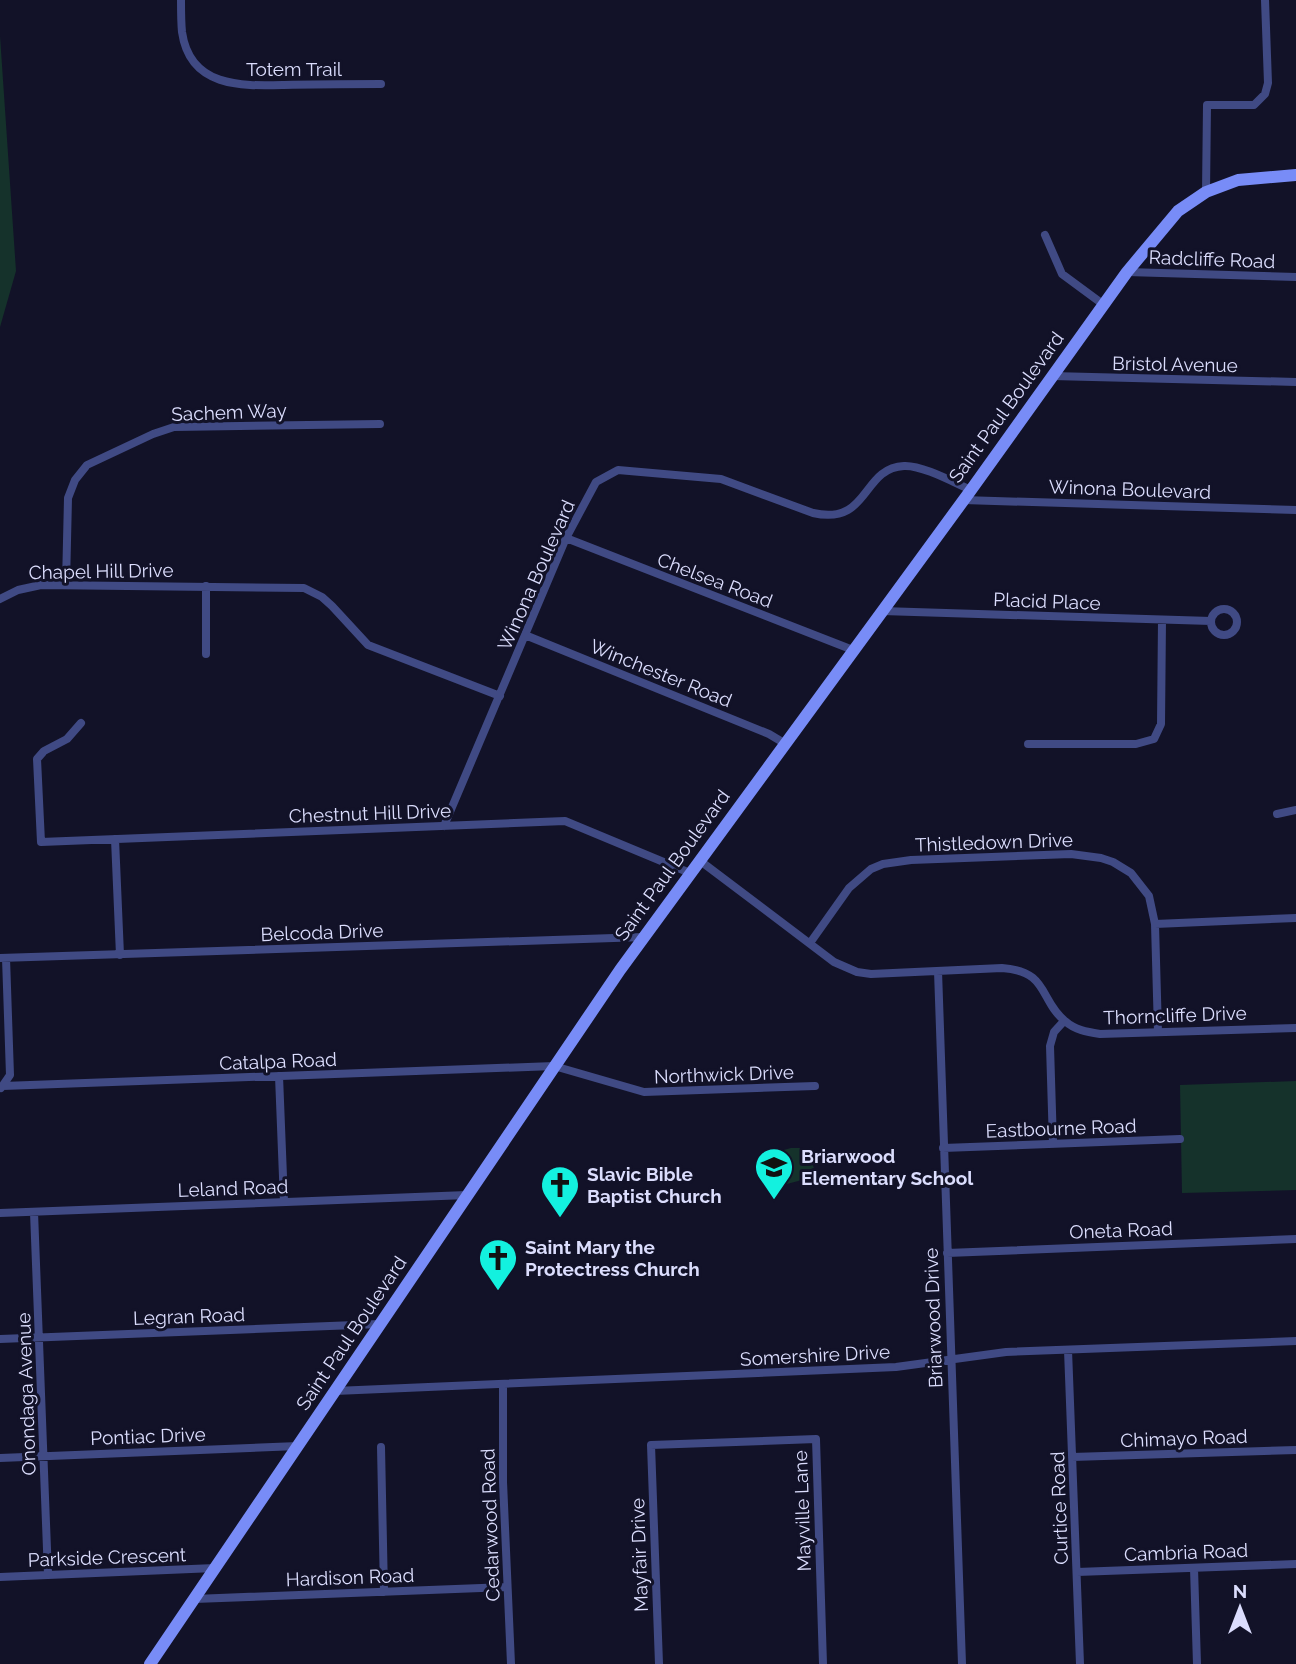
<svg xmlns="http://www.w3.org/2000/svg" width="1296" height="1664" viewBox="0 0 1296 1664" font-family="Raleway,sans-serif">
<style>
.green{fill:#15322b}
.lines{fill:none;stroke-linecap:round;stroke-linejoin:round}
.street{stroke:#404a84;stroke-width:8}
.secondary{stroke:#788cf7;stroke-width:12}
.labels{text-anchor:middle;stroke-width:6;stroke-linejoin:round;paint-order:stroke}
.street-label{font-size:19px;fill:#dbddfd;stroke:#121228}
.poi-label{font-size:19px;font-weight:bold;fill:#dbddfd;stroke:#121228;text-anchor:start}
</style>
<rect width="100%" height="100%" fill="#121228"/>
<!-- green -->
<path class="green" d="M0,36L16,271L0,327Z
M1296,1081V1190L1182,1193L1180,1085Z
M791,1148H806L817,1176L783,1185L773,1153Z"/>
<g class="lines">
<!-- street -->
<path class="street" d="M181,0C181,11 181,22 182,32C190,88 242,86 284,85C317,84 349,84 381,84
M1206,192L1207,105H1254L1265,94L1268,83L1265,0
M1045,235L1062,274L1104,305
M1127,272L1296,277
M1052,376L1296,382
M963,500L1296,510
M566,538L853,650
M66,584L68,498L75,480L87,465L153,434L174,427L380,424
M0,599L18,590L41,585L304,588L322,597L332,606L368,645L500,696
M1211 622a13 13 0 1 1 26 0a13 13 0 1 1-26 0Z
M882,611L1211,621
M525,635L769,734L784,743
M206,654V586
M81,723L67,739L44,751L37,759L41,842L565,821L690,873
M1028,744H1136L1154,739L1161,724L1162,620
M1277,814L1296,810
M444,826L566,538L596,482L618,470L721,479L813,513C870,526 861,468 904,466C922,465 953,482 971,490
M115,839L120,955
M699,860L834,962L857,972L871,974L1002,968C1049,971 1039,1000 1065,1021C1075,1030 1087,1032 1100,1034L1296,1028
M1155,924L1296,918
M810,943L849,888L871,869L883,864L911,860L1071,854L1101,858L1113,862L1131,873L1149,896L1155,924L1158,1032
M0,958L644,937
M938,971L962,1664
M279,1076L284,1202
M3,1086L554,1066L644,1092L815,1086
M1,1088L10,1075L6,958
M1053,1144L1050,1046L1054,1032L1064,1021
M943,1148L1180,1139
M34,1212L48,1575
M0,1213L467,1195
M947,1253L1296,1239
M0,1339L380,1324
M1068,1350L1080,1664
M503,1385V1482L511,1664
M335,1391L896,1367L1006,1352L1296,1341
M381,1447L384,1592
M1072,1457L1296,1450
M0,1458L298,1446
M1194,1568L1197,1664
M1077,1572L1296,1564
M0,1577L215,1568
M194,1599L507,1587
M659,1664L651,1445L816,1439L823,1664"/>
<!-- secondary -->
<path class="secondary" d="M150,1664L620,970L971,490L1127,272L1178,211L1206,192L1238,180L1296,175"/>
</g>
<!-- icons -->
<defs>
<symbol id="school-pin" viewBox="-11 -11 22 30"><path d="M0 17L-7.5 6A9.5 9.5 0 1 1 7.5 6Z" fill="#13f1df" stroke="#121228"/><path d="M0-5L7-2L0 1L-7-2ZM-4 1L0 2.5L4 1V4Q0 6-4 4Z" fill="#111"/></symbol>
<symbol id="church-pin" viewBox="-11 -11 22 30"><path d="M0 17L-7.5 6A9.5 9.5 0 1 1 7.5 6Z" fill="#13f1df" stroke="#121228"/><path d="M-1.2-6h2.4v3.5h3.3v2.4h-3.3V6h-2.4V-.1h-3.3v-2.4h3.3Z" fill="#111"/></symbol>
</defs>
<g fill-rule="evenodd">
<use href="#school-pin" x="752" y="1145" width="44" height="60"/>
<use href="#church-pin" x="538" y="1163" width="44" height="60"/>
<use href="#church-pin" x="476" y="1236" width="44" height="60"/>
</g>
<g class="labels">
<!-- street labels -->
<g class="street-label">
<text x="294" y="76">Totem Trail</text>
<text transform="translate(1212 259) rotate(2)" y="7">Radcliffe Road</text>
<text transform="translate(1175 364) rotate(1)" y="7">Bristol Avenue</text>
<text transform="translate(1006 407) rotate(-54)" y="7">Saint Paul Boulevard</text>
<text transform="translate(229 412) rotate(-2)" y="7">Sachem Way</text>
<text transform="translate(1130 489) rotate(2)" y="7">Winona Boulevard</text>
<text transform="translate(101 571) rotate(-1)" y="7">Chapel Hill Drive</text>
<text transform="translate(536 575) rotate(-66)" y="7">Winona Boulevard</text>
<text transform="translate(715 580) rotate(21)" y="7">Chelsea Road</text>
<text transform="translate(1047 601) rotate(2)" y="7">Placid Place</text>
<text transform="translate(661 673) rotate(22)" y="7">Winchester Road</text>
<text transform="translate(370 813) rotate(-2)" y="7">Chestnut Hill Drive</text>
<text transform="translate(994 842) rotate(-2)" y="7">Thistledown Drive</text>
<text transform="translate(672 865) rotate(-54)" y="7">Saint Paul Boulevard</text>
<text transform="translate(322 932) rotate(-2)" y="7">Belcoda Drive</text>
<text transform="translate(1175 1015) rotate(-2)" y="7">Thorncliffe Drive</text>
<text transform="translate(278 1061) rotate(-2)" y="7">Catalpa Road</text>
<text transform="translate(724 1074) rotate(-2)" y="7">Northwick Drive</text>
<text transform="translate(1061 1128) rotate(-2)" y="7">Eastbourne Road</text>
<text transform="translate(233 1188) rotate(-2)" y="7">Leland Road</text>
<text transform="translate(1121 1230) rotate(-2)" y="7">Oneta Road</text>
<text transform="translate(189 1316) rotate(-2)" y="7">Legran Road</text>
<text transform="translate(933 1318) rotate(-92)" y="7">Briarwood Drive</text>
<text transform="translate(351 1333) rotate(-56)" y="7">Saint Paul Boulevard</text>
<text transform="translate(815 1355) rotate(-3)" y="7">Somershire Drive</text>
<text transform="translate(26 1394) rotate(-92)" y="7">Onondaga Avenue</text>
<text transform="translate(148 1436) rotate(-2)" y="7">Pontiac Drive</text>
<text transform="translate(1184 1438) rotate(-2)" y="7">Chimayo Road</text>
<text transform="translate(1059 1508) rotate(-92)" y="7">Curtice Road</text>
<text transform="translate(802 1511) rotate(-92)" y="7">Mayville Lane</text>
<text transform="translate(490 1525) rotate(-92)" y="7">Cedarwood Road</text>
<text transform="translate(1186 1552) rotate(-2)" y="7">Cambria Road</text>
<text transform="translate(639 1555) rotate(-92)" y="7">Mayfair Drive</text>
<text transform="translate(107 1557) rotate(-2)" y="7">Parkside Crescent</text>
<text transform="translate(350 1577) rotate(-2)" y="7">Hardison Road</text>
</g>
<!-- poi labels -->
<g class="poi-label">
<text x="801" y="1163">Briarwood<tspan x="801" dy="22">Elementary School</tspan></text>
<text x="587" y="1181">Slavic Bible<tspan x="587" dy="22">Baptist Church</tspan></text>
<text x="525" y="1254">Saint Mary the<tspan x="525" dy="22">Protectress Church</tspan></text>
</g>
</g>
<!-- north arrow -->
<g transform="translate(1240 1608)" stroke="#121228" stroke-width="5" paint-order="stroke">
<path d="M0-5L12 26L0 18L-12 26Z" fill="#dbddfd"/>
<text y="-10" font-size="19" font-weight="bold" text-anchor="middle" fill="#dbddfd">N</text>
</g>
</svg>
